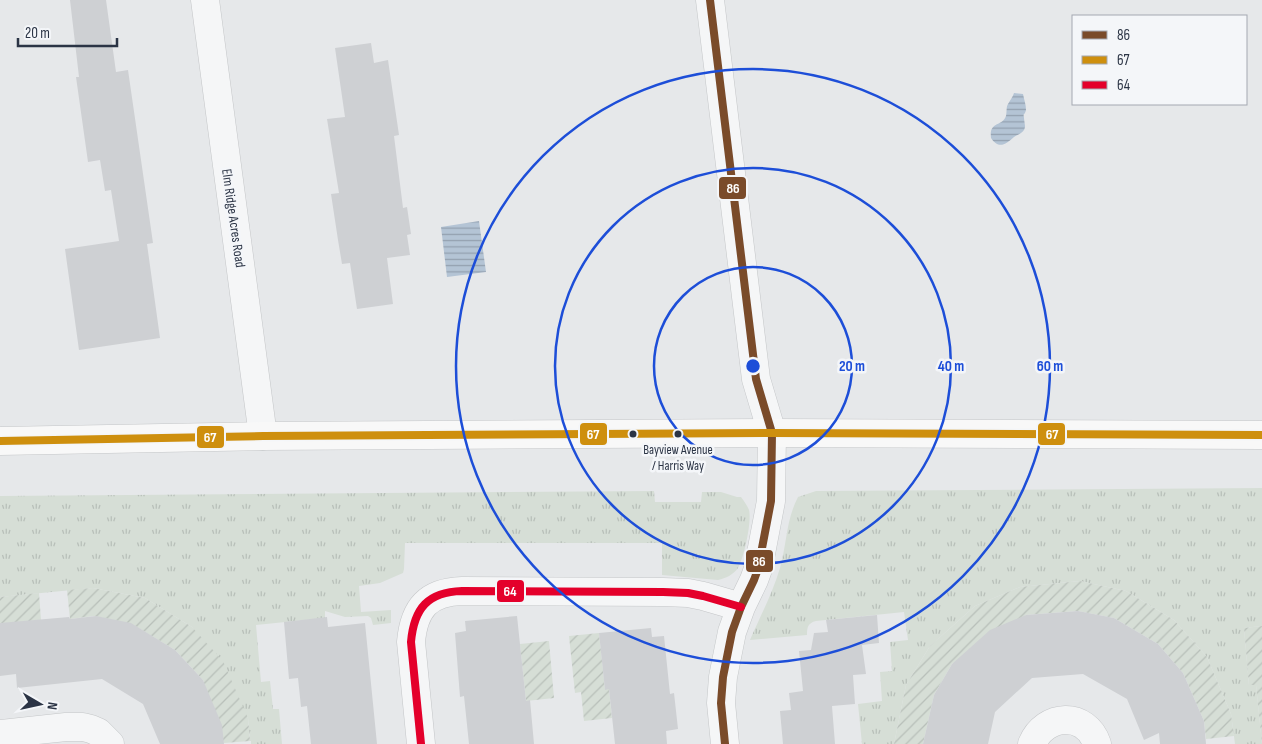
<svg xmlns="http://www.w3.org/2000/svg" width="1262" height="744" viewBox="0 0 1262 744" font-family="'Sofia Sans Condensed',sans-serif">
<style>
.grass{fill:url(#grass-tufts)}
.garden{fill:url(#garden-furrows)}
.water{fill:url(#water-rules)}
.building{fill:#ced0d3}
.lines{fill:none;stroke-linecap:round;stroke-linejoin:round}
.minor-casing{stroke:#c4c6c8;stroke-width:29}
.secondary-casing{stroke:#c4c6c8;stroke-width:29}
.minor{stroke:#f5f6f7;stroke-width:28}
.secondary{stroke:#f8f8f8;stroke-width:28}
.bus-1-casing{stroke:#f4f6f9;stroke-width:11}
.bus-2-casing{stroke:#f4f6f9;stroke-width:11}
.bus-3-casing{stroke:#f4f6f9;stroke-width:11}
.bus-1{stroke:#7a4b2a;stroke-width:8}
.bus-2{stroke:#ce8f0e;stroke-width:8}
.bus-3{stroke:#e4002b;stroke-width:8}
.ring{fill:none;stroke:#1d4ed8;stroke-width:2.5}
.bus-dot{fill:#2b3445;stroke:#f4f6f9;stroke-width:2}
.labels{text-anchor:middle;stroke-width:5;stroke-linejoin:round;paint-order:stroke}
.bus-label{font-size:13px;fill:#2b3445;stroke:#f4f6f9}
.street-label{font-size:14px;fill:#2b3445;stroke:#f4f6f9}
.centre{fill:#1d4ed8;stroke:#f4f6f9;stroke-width:2.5}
.ring-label{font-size:15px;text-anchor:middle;font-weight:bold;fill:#1d4ed8;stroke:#f4f6f9;stroke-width:5;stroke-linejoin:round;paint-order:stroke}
.line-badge{stroke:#f4f6f9;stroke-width:2}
.badge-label{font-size:14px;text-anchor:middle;font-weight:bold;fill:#fff}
</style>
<defs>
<pattern id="grass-tufts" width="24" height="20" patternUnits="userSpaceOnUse" patternTransform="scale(1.25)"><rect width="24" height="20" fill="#d6ded6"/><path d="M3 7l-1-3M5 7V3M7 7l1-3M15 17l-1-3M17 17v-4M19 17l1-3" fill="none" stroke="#b8bfb9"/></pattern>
<pattern id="garden-furrows" width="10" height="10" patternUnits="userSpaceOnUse" patternTransform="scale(1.25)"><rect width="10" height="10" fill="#d6ded6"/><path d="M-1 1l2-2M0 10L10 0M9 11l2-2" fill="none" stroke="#b8bfb9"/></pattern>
<pattern id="water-rules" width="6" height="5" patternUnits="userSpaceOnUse" patternTransform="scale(1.25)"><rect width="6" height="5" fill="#b4c4d5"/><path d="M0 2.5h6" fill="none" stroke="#93a0af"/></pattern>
</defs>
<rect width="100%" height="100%" fill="#e6e8ea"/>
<!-- grass -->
<path class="grass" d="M1262,488V626L1244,628L1249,685L1256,684L1262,744H1235L1231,714L1207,657L1174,620L1126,591L1080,581L1020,587L975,606L930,646L906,685L894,744H862L858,704L882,701L880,672L892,671L890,642L908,640L904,612L816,621C808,623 807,627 807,635L750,640C760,617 773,592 780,568C787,543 786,520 798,497L816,491Z
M654,491L655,502H701L702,492H721L737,497H741C744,501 747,505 749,510C752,521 744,558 738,568C733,575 726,578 718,580L662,575V543H405L404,569L403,573L380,583L359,586L361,612L391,610V623L373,625L371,618L368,616L345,617L325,611V618L256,625L261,682L270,681L273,709H279L282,744H251V741H250L248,718L192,627L145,598L93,588L0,597V496Z"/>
<!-- garden -->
<path class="garden" d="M1080,581L1126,591L1174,620L1207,657L1231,714L1234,736L1206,739L1204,721L1183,673L1158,644L1114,618L1078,611L1026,615L952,664L934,695L923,744H894L906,685L930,646L975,606L1020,587Z
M93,588L145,598L192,627L223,661L248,718L250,741L224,743L203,680L175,650L132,624L94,616L70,619L67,590Z
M39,593L41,620L0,624V597Z
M1262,626V744L1256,685H1249L1244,628Z
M599,633L605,689H609L612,718L584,721L581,692L575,693L569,636Z
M549,641L554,698L526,701L520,644Z"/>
<!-- water -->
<path class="water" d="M1014,93L1023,94C1024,99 1026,105 1026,110C1024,117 1023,112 1024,118C1024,119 1025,125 1025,126C1025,133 1018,134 1014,137C1006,144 999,150 991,138C989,121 1002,127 1006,116C1007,112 1006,107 1008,104C1010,100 1013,97 1014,93Z
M479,221L486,272L447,277L441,227Z"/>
<!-- building -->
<path class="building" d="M70,0H106L116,72L128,70L153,243L147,244L160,338L79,350L65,249L119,241L111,190L105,191L100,160L88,162L76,77H79Z
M371,43L374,63L388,60L399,135L394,136L403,208L407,207L411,234L407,235L410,255L387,258L393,304L357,309L350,263L342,264L338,240L331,194L339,193L327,119L345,117L335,48Z
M1078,611L1114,618L1158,644L1183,673L1204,721L1206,744H1160L1159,733L1144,740L1127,699L1083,674L1032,678L995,712L988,744H923L934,695L952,664L990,630L1026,615Z
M877,615L879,643L862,645L866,674L853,675L855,704L832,706L835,744H783L780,711L791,710L789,693L803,691L799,651L811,650L814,633L828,632L826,620Z
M96,616L131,623L175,650L203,680L222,725L224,744H160L143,704L102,679L17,688L16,674L0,676V623L69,617L70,619Z
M517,616L526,701L530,700L534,744H469L464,696L460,697L455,633L466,631L465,621Z
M327,617L328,627L365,623L377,744H311L307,706L301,707L298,678L289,679L284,622Z
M651,628L652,637L664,636L670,694L674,693L678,729L666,731L667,744H615L609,689L605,690L599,633Z"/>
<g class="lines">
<defs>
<path id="minor" d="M205,0L263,436
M710,0L756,379L772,433L771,501L758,569L754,580L741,607L732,632L723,677L721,703L725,744
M0,734L66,727H83L91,729L98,732L110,744
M421,744L411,642C414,608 428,592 462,591L663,592L688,593L703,596L741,607
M1032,744C1045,713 1086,711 1097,744"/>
<path id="secondary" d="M0,441L263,436L772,433L1262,435"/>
</defs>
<!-- minor casing -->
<use href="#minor" class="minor-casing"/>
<!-- secondary casing -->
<use href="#secondary" class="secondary-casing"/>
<!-- minor -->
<use href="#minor" class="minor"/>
<!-- secondary -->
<use href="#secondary" class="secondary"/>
<defs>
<path id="bus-1" d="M710,0L756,379L772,433L771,501L758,569L754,580L741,607L732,632L723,677L721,703L725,744"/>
<path id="bus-2" d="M0,441L263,436L772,433L1262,435"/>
<path id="bus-3" d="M421,744L411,642C414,608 428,592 462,591L663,592L688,593L703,596L741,607"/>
</defs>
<!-- bus-1 casing -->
<use href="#bus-1" class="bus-1-casing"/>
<!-- bus-2 casing -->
<use href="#bus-2" class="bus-2-casing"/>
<!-- bus-3 casing -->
<use href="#bus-3" class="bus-3-casing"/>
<!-- bus-1 -->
<use href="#bus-1" class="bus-1"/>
<!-- bus-2 -->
<use href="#bus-2" class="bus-2"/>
<!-- bus-3 -->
<use href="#bus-3" class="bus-3"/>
</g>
<!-- distance rings -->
<g class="ring">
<circle cx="753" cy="366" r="99"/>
<circle cx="753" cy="366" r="198"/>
<circle cx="753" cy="366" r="297"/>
</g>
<!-- markers -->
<g class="bus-dot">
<circle cx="633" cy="434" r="4.5"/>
<circle cx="678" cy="434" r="4.5"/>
</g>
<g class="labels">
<!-- bus labels -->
<g class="bus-label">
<text x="678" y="454">Bayview Avenue<tspan x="678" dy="16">/ Harris Way</tspan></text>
</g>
<!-- street labels -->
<g class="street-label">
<text transform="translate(234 218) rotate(82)" y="5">Elm Ridge Acres Road</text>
</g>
</g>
<circle cx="753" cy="366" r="8" class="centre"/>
<g class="ring-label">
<text x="852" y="371">20 m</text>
<text x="951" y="371">40 m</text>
<text x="1050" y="371">60 m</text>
</g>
<g class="line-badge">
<rect x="718" y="176" width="29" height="24" rx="5" fill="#7a4b2a"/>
<rect x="579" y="422" width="29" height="24" rx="5" fill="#ce8f0e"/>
<rect x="1037" y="422" width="29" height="24" rx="5" fill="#ce8f0e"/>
<rect x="196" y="425" width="29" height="24" rx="5" fill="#ce8f0e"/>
<rect x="745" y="549" width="29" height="24" rx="5" fill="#7a4b2a"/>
<rect x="496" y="579" width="29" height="24" rx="5" fill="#e4002b"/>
</g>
<g class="badge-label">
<text x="733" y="193">86</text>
<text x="593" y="439">67</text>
<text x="1052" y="439">67</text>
<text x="210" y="442">67</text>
<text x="759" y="566">86</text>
<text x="510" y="596">64</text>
</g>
<!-- legend -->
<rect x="1072" y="15" width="175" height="90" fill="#f4f6f9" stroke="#a4a8b1"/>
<rect x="1082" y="31" width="25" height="8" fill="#7a4b2a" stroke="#a4a8b1"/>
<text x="1117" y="40" font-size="15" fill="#2b3445">86</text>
<rect x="1082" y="56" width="25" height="8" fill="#ce8f0e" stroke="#a4a8b1"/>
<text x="1117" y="65" font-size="15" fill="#2b3445">67</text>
<rect x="1082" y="81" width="25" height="8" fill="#e4002b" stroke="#a4a8b1"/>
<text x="1117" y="90" font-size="15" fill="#2b3445">64</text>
<!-- north arrow -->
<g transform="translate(40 704) rotate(99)" stroke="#f4f6f9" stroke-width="4" paint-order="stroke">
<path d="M0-4L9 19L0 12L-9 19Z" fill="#2b3445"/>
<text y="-8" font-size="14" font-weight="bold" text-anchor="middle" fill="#2b3445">N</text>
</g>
<!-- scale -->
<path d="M18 38v8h99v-8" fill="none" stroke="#2b3445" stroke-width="2.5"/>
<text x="25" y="38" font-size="15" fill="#2b3445" stroke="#f4f6f9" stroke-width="4" paint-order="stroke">20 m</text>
</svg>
